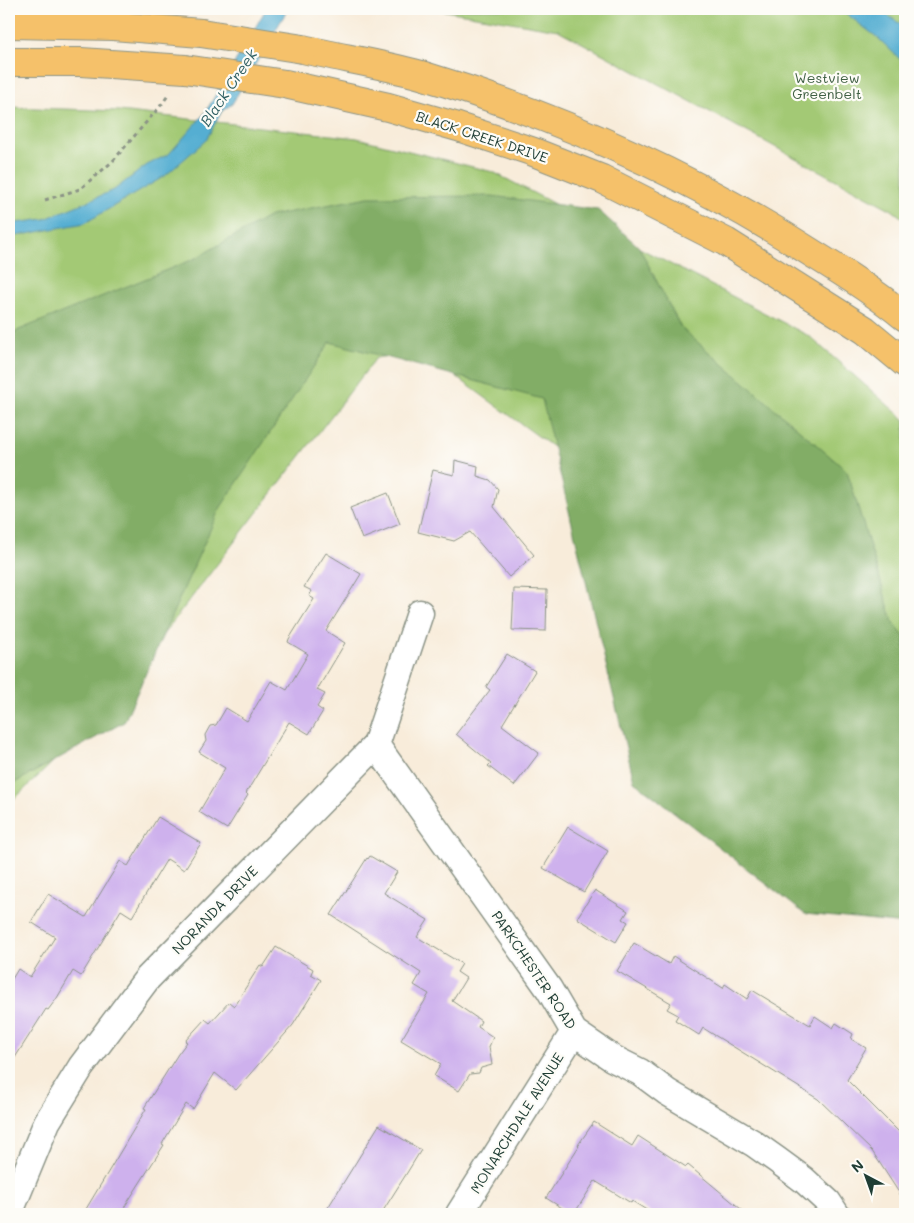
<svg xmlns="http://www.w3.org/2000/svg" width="914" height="1223" viewBox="0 0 914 1223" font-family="Mali,sans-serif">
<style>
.green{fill:#a3c974;stroke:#618354}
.forest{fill:#82ad66;stroke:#50754d}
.water{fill:#55aed2;stroke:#3a7683}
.building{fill:#ceb1ed}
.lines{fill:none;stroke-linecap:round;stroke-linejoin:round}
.minor-casing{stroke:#8c9487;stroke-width:29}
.primary-casing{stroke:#8c9487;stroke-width:30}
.path{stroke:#8c9487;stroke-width:3;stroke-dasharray:4 4;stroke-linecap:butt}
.minor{stroke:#fff;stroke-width:26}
.primary{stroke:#f5c16b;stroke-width:28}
.primary-bridge-casing{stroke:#8c9487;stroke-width:30;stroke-linecap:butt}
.primary-bridge{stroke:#f5c16b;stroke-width:28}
.labels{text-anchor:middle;stroke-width:4.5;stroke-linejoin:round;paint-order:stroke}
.park-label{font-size:14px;fill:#406044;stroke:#fdfcf7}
.street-label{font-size:14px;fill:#1f3d34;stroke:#fdfcf7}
.water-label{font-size:15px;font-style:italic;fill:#2f5f63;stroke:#fdfcf7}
</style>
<rect width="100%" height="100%" fill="#fdfcf7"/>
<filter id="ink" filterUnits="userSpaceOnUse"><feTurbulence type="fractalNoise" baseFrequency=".02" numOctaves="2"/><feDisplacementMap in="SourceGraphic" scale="10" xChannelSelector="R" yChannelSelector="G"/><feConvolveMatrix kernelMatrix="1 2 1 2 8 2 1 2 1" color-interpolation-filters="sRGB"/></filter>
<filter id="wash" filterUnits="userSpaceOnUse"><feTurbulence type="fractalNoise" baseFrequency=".0096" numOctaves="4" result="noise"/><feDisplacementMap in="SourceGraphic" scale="20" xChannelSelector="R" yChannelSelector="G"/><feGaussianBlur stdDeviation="1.12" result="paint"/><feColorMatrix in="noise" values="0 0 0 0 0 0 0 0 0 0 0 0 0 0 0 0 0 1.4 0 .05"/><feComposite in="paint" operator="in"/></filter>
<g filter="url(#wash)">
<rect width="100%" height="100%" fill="#f8ecda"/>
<!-- green -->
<path class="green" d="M434,9H905V220L892,210L558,30Z
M9,107L119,111L357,138L493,172L809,336L905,420V867L689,546L421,351L376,358L98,719L9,804Z"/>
<!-- forest -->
<path class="forest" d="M492,196L598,210L639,247L681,328L847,471L893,622L905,638V924L805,914L634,781L542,399L330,342L219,510L124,722L9,786V337L19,330L194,259L270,216L368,197Z"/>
<!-- water -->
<path class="water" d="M266,9H288L232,104L222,111L206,140L165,176L85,223L16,236L9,241V224L45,219L114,190L147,165L169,154L205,113Z
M840,9H878L905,27V64L878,38Z"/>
<g id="blocks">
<!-- building -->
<path class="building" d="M455,460L478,466L477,476L490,480L498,489L494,507L534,555L509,577L470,532L454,541L418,532L433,470L454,475Z
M388,493L400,524L362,539L350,508Z
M326,553L361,574L326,631L345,643L317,690L325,694L317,707L323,711L309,734L289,722L246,793L248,795L227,829L199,812L225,768L199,752L206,741L205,735L210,726L216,725L226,708L247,721L271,681L287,690L308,654L288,642L289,639L314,599L309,596L312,591L304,587Z
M514,589L547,590L546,631L512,630Z
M507,654L535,671L502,725L539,753L514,786L488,766L491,763L456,734L490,690L486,687Z
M158,817L201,843L184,870L167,859L132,917L121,910L81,976L73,971L57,998L48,1010L46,1009L9,1067V984L18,969L30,977L55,937L31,922L48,894L86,917L120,861L128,866Z
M568,827L608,851L584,892L543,868Z
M370,856L397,872L384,893L428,920L417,937L462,964L457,972L466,978L452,1001L481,1021L478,1027L493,1037L489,1047L492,1065L481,1068L479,1073L470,1074L459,1091L434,1076L441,1064L401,1040L429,994L414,985L421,973L331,915L367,858L368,859Z
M595,890L628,911L623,919L628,922L616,942L577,918Z
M634,943L669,964L673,956L723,988L725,984L747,999L752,990L810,1025L815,1016L833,1028L836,1023L853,1034L851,1039L866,1048L847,1080L905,1138V1202L872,1151L818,1099L703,1028L699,1035L675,1020L678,1015L667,1009L671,1003L617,971Z
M276,947L313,969L311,974L321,980L293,1025L236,1090L215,1073L193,1109L186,1104L162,1144L164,1145L120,1214H83L146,1109L144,1108L178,1054L187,1042L185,1041L205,1019L210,1023L229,1002L234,1006L260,965L263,967Z
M594,1122L632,1146L638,1136L686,1167L688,1165L747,1214H653L632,1201L631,1203L595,1181L574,1214H572L546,1198L579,1146L578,1145Z
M379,1125L421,1150L405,1176L381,1214H324Z"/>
</g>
</g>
<g filter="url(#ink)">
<use href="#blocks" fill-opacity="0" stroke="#8c9487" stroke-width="1"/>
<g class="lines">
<defs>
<path id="minor" d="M376,745L549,989L574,1032L612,1058L640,1072L667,1092L753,1143L777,1160L804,1180L828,1202L836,1214
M9,1214L47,1122L81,1067L147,979L376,745L420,613
M459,1214L574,1032"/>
<path id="primary" d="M9,24L113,26L201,33
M303,49C342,58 382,64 421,75C561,117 692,176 815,255C846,274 877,294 905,317
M9,62H81L185,69
M285,84L388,107L458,127L531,151L602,179L726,242L865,330L905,363"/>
</defs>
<!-- minor casing -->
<use href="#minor" class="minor-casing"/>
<!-- primary casing -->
<use href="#primary" class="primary-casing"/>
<!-- path -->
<path class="path" d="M45,200L80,189L112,162L162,104L169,94"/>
<!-- minor -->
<use href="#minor" class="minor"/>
<!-- primary -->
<use href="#primary" class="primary"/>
<defs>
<path id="primary-bridge" d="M201,33L303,49
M185,69L285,84"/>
</defs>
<!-- primary-bridge casing -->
<use href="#primary-bridge" class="primary-bridge-casing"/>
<!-- primary-bridge -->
<use href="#primary-bridge" class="primary-bridge"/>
</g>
</g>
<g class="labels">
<!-- park labels -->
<g class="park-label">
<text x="827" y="83">Westview<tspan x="827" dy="16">Greenbelt</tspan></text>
</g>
<!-- street labels -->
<g class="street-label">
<text transform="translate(482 137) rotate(18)" y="5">BLACK CREEK DRIVE</text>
<text transform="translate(215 910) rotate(-46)" y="5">NORANDA DRIVE</text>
<text transform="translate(534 970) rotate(56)" y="5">PARKCHESTER ROAD</text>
<text transform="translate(517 1123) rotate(-58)" y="5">MONARCHDALE AVENUE</text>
</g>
<!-- water labels -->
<g class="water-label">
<text transform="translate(229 88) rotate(-56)" y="5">Black Creek</text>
</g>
</g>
<!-- margin -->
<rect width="914" height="1223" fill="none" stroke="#fdfcf7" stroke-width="30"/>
<!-- north arrow -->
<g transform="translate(866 1176) rotate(319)" stroke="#fdfcf7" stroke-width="4" paint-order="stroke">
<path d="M0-4L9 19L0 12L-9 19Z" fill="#1f3d34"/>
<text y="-8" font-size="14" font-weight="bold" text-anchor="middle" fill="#1f3d34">N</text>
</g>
</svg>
